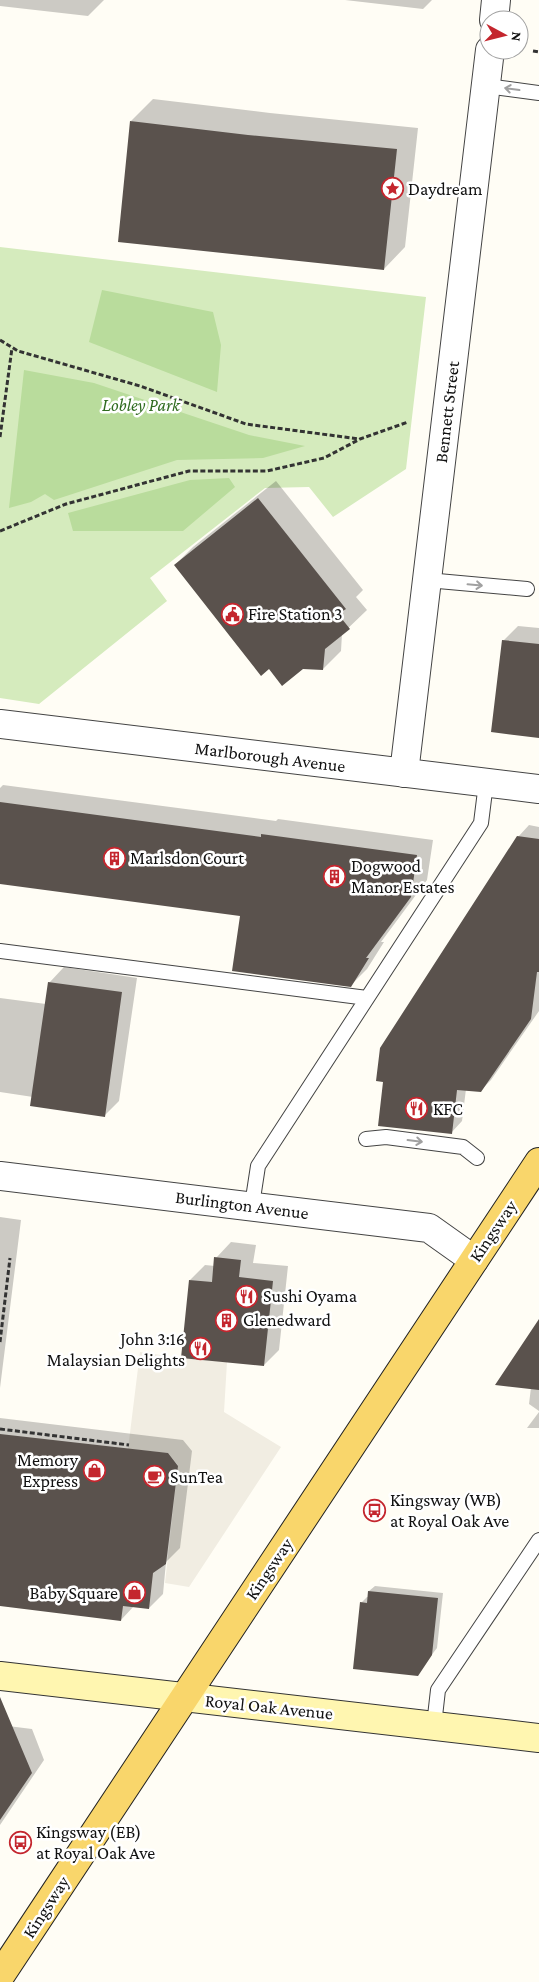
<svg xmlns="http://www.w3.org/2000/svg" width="539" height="1982" viewBox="0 0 539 1982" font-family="'Crimson Pro',serif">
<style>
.green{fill:#d5ebbd}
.forest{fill:#b9dc9c}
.plaza{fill:#f1ede2}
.shadow{fill:#0003}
.building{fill:#5a524d}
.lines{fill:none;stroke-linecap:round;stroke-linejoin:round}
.service-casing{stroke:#444;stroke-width:16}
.minor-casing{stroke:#444;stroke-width:30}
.tertiary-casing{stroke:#444;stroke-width:30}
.secondary-casing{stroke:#333;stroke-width:30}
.primary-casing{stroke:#222;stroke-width:30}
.path{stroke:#333;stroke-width:3;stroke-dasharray:5 2.5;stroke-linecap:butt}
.service{stroke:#fff;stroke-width:14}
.minor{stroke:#fff;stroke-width:28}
.tertiary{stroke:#fff;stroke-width:28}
.secondary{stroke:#fff6b0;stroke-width:28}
.primary{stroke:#f9d66b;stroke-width:28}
.oneway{stroke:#a0a0a0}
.labels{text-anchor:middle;stroke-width:5;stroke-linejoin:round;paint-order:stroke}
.poi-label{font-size:18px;fill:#111;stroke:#fff;text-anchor:start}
.park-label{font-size:18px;font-style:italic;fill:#2f6b1f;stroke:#fff}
.street-label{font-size:18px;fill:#111;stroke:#fff}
</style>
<rect width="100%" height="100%" fill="#fffdf5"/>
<!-- green -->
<path class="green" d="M0,247L426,297L406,469L333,517L309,487L265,488L150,578L167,601L39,704L0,698Z"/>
<!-- forest -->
<path class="forest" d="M102,290L213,312L221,345L217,392L89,342Z
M24,370L94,383L249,435L305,446L263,458L177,460L54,500L45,494L31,502L9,508Z
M229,478L235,487L183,531H73L68,513L190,480Z"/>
<!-- plaza -->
<path class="plaza" d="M140,1352L181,1358L227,1362L224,1412L281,1447L189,1587L165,1583L178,1465L168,1453L128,1449Z"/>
<!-- shadow -->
<path class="shadow" d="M0,0H104L88,16L0,6Z
M345,0H432L423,9Z
M153,99L270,113L418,128L405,247L384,269L131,121Z
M276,481L363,590L356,597L367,610L342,634L341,651L323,669L269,668L175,565L193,547Z
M518,626L539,628V737L503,641Z
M3,785L276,821L278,819L433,840L427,880L381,942H384L367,969L351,985L242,915L0,882V788Z
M529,825L539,827V1011L491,1080L480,1091L466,1089L462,1121L451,1133L380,1125L518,837Z
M64,967L137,978L119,1101L104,1116L33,1097L0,1092V998L46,1004L49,983Z
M0,1217L21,1220L0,1388Z
M231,1242L256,1245L253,1263L288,1266L279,1350L264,1365L190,1280L205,1265L215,1266L216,1258Z
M539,1321V1411L529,1404Z
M539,1412V1428H527Z
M0,1418L183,1440L192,1451L180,1548L166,1562L163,1594L149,1608L134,1606L121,1620L0,1605Z
M375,1586L443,1593L437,1648L417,1674L361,1603L367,1597H369V1591Z
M0,1725L32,1729L44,1760L0,1825Z"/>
<!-- building -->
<path class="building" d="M130,121L248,135L397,149L384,270L118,242Z
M258,498L346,609L338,614L350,629L325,649L323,670L303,669L282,686L269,669L261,676L174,565Z
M502,640L539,644V738L491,732Z
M0,802L261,837V834L417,855L411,897L366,958H369L351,987L232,971L240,916L0,884Z
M517,836L539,839V972H537L531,1019L481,1092L457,1090L452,1134L378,1126L383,1082L376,1081L380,1048Z
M48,982L122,992L105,1117L30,1106Z
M214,1257L241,1260L239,1277L273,1281L264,1366L181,1358L189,1280L212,1282Z
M539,1319V1390L495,1385Z
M0,1434L168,1453L178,1466L166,1564L153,1573L149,1609L123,1606L121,1621L0,1606Z
M368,1591L438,1598L432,1655L418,1676L353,1669L360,1602L367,1603Z
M0,1697L32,1773L0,1820Z"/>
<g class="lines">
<defs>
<path id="service" d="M486,86L539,93
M427,580L527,589
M0,951L367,998
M366,1139L386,1137L463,1147L477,1158
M252,1205L258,1166L481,823L486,783
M434,1725L438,1690L539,1540"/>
<path id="minor" d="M0,1176L429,1228L474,1260"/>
<path id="tertiary" d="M494,20L496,0
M0,724L539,789
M404,773L490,50"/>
<path id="secondary" d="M0,1676L539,1738"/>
<path id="primary" d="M0,1976L539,1162"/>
</defs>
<!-- service casing -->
<use href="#service" class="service-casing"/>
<!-- minor casing -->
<use href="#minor" class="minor-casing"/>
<!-- tertiary casing -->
<use href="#tertiary" class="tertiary-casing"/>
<!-- secondary casing -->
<use href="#secondary" class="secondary-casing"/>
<!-- primary casing -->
<use href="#primary" class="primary-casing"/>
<!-- path -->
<path class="path" d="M533,51L539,52
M0,340L18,351L140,386L246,424L359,439
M0,437L12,348
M0,531L66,504L189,471H267L324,458L360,439L408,422
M0,1342L10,1258
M0,1429L129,1445"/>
<!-- service -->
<use href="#service" class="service"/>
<!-- minor -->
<use href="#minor" class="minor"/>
<!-- tertiary -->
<use href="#tertiary" class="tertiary"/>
<!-- secondary -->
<use href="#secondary" class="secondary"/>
<!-- primary -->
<use href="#primary" class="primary"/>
</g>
<!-- one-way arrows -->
<defs><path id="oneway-shaft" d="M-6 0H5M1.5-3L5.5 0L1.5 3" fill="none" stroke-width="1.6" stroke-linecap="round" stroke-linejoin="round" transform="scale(1.25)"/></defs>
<g class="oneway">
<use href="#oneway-shaft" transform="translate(512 89) rotate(-172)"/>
<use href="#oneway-shaft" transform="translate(475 585) rotate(5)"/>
<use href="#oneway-shaft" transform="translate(415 1141) rotate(7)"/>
</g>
<!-- icons -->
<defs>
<symbol id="sight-ring" viewBox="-11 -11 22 22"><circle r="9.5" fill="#fff" stroke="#c4262e" stroke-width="1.5"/><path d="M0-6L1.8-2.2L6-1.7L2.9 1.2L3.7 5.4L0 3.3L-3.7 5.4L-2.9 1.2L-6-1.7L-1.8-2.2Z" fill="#c4262e"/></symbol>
<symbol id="civic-ring" viewBox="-11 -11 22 22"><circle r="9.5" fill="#fff" stroke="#c4262e" stroke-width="1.5"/><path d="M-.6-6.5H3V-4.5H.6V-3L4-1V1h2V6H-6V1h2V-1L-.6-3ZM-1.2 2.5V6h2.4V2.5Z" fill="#c4262e"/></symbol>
<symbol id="building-ring" viewBox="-11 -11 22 22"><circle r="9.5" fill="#fff" stroke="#c4262e" stroke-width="1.5"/><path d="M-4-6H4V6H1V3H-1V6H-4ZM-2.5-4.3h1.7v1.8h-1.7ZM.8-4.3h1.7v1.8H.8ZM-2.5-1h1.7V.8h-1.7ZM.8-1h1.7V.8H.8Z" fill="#c4262e"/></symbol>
<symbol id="restaurant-ring" viewBox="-11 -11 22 22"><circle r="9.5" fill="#fff" stroke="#c4262e" stroke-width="1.5"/><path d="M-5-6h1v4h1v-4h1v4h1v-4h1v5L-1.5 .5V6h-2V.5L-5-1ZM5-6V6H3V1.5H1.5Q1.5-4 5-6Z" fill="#c4262e"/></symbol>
<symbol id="shop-ring" viewBox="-11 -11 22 22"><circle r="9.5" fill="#fff" stroke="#c4262e" stroke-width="1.5"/><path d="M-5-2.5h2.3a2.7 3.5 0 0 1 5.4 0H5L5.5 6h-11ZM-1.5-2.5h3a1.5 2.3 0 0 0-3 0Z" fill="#c4262e"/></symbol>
<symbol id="cafe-ring" viewBox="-11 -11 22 22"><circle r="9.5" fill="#fff" stroke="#c4262e" stroke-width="1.5"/><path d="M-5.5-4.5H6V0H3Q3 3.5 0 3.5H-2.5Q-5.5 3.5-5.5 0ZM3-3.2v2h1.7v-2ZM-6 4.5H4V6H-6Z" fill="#c4262e"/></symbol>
<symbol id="bus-ring" viewBox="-11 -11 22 22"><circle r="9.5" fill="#fff" stroke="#c4262e" stroke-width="1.5"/><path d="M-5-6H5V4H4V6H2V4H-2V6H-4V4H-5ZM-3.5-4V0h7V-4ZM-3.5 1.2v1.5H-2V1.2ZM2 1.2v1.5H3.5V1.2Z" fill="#c4262e"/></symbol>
</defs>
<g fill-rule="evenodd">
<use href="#sight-ring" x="380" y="176" width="25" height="25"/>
<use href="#civic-ring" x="220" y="602" width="25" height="25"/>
<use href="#building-ring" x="102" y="846" width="25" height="25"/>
<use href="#building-ring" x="322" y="864" width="25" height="25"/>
<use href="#restaurant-ring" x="404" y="1096" width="25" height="25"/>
<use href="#restaurant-ring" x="234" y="1284" width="25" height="25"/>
<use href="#building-ring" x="214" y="1308" width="25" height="25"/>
<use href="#restaurant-ring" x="188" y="1336" width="25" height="25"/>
<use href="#shop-ring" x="82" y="1458" width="25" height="25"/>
<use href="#cafe-ring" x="142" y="1464" width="25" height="25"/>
<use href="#bus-ring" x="362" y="1498" width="25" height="25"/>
<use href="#shop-ring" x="122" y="1580" width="25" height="25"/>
<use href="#bus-ring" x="8" y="1830" width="25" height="25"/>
</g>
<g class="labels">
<!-- poi labels -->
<g class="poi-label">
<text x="408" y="195">Daydream</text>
<text x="248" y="620">Fire Station 3</text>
<text x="130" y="864">Marlsdon Court</text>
<text x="351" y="872">Dogwood<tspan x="351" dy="21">Manor Estates</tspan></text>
<text x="433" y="1115">KFC</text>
<text x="263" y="1302">Sushi Oyama</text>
<text x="243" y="1326">Glenedward</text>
<text x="185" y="1345" text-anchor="end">John 3:16<tspan x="185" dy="21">Malaysian Delights</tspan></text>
<text x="78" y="1466" text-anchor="end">Memory<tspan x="78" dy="21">Express</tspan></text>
<text x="170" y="1483">SunTea</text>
<text x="390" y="1506">Kingsway (WB)<tspan x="390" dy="21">at Royal Oak Ave</tspan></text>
<text x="118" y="1599" text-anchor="end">Baby Square</text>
<text x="36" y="1838">Kingsway (EB)<tspan x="36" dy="21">at Royal Oak Ave</tspan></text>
</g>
<!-- park labels -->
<g class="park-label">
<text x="141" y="411">Lobley Park</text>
</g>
<!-- street labels -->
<g class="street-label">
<text transform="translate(447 412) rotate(-83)" y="6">Bennett Street</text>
<text transform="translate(270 757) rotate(7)" y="6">Marlborough Avenue</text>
<text transform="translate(242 1205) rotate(7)" y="6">Burlington Avenue</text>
<text transform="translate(493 1231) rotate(-56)" y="6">Kingsway</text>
<text transform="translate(269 1569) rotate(-56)" y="6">Kingsway</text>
<text transform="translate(269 1707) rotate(6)" y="6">Royal Oak Avenue</text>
<text transform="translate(46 1907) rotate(-57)" y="6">Kingsway</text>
</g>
</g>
<!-- north arrow -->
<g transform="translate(504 35) rotate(97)"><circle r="24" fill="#ffffff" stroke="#a0a0a0"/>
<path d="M0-4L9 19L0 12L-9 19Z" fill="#c4262e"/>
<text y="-8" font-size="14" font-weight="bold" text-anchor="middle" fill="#111111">N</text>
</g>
</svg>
